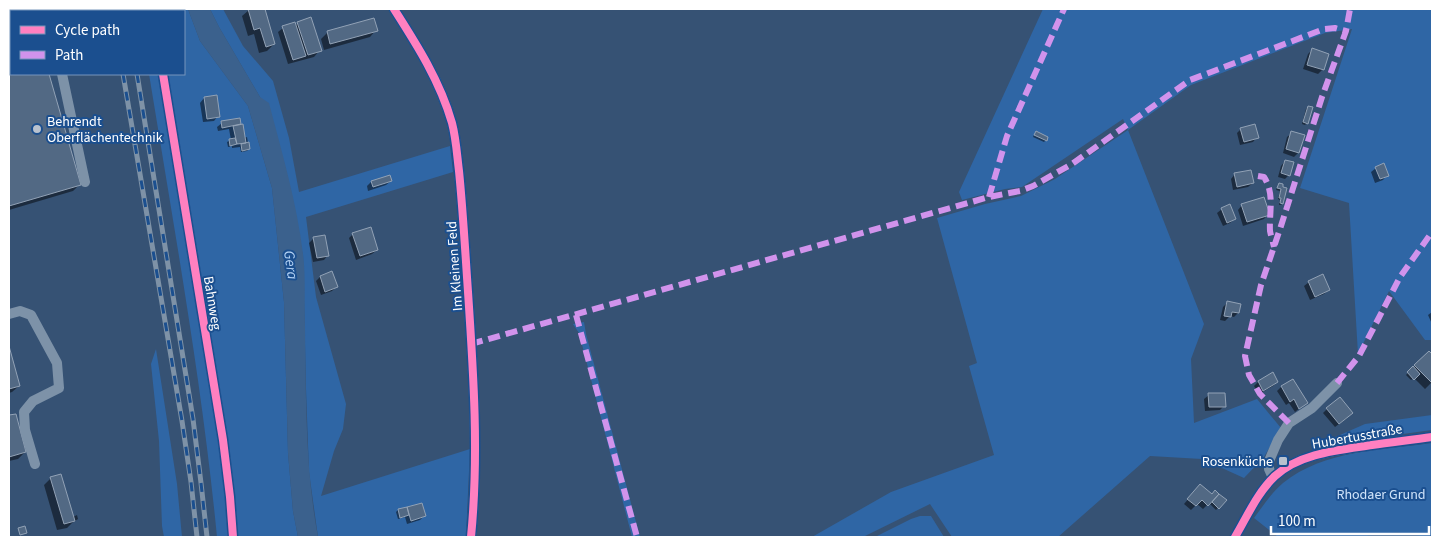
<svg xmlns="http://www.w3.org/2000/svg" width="1441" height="546" viewBox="0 0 1441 546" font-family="'Source Sans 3',sans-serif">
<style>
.green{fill:#2f66a5}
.water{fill:#3b618d}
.shadow{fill:#0007}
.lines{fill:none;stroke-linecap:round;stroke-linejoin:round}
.stream{stroke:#3b618d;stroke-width:3}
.building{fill:#526984;stroke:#92a2b6}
.minor{stroke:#7d92a8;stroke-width:10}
.rail-casing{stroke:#7e92a7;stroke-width:5}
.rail{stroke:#1b4f8f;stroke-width:3;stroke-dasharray:9;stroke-linecap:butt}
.quiet{stroke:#d193ec;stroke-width:6;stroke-dasharray:12 6;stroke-linecap:butt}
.cycleway-casing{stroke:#1b4f8f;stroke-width:11}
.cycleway{stroke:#ff80c0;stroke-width:8}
.poi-dot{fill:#b9c2ce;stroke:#1b4f8f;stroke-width:2}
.labels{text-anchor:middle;stroke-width:4;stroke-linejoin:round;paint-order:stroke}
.poi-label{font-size:14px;fill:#fff;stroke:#1b4f8f;text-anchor:start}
.street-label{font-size:14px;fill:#fff;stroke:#1b4f8f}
.park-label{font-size:14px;fill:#cfe3fa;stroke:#1b4f8f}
.water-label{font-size:15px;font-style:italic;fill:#b5d3f5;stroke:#1b4f8f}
</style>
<rect width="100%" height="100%" fill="#365274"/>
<!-- green -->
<path class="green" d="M138,9H188L200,41L248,106L272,188L284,302L288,453L293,511L298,537H217C202,382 174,228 149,74H184V11H138Z
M210,9H223L243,46L273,81L289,138L299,192L450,146L453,172L306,217L316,297L346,404L343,429L334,451L321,496L470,449L466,537H318L309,472L306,389L303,255L260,97L219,27Z
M1043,9H1432V340H1425L1389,291L1358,354L1349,203L1300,188L1352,29L1325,33L1191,85L1128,130L1204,324L1191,359L1194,423L1257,399L1281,428L1264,457L1244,478L1202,459L1150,456L1058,537H952L930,504L863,537H812L891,492L994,455L969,366L977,363L937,218L985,204L1021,196L1055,179L1128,130L1123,119L1022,187L1005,189L962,200L959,192Z
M584,322L586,334L640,537H632L579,333L573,324Z
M156,349L177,484L182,537H164L162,526L159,441L151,364Z
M1432,415V430L1315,446L1365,424Z
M1432,443V537H1278L1254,518C1263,506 1271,493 1283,483C1324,450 1382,450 1432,443Z
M920,516H931L944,537H875L911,519Z"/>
<!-- water -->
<path class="water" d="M188,9H210L219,27L260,97L269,103C282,153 297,203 303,254C306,278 304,302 305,326C306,394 305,470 318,537H298L293,511L288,453L284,302L272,188L248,106L200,41Z"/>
<!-- shadow -->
<path class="shadow" d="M9,9H43L40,11H11V13L9,14Z
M64,9H78L79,11H64Z
M251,9H264L274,44L267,51L259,53L254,34L248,36L242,16L249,10Z
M298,23L320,50L314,57L288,64L278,32L283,28L295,26Z
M376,30L370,37L324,50L321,39L328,32Z
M1312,50L1323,69L1318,74L1303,69L1308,54Z
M11,52V74H48L80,184L73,191L9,210V53Z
M204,98L218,116L214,121L203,122L200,103Z
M1308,107L1307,123L1305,125L1302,124L1306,109Z
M239,119L244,138L247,137L249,149L247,151L241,152L240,147L232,148V146L228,147L227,142L231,140L229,129L218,131L217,127L222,123Z
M1241,129L1257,137L1253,142L1240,145L1237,133Z
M1292,133L1298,153L1294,157L1283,153L1287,137Z
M1034,135L1046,140L1044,142L1033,137Z
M1285,161L1289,175L1285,179L1278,177L1281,166Z
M1376,168L1387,175L1383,180L1375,183L1371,172Z
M1235,174L1253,183L1248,187L1233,190L1231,179Z
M389,176L391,181L386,185L368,191L367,186L371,182Z
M1279,184L1282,185V204L1280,205H1279L1280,200L1278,199L1280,191L1276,190Z
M1242,205L1268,214L1264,219L1243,226L1238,210Z
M1222,209L1234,219L1230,223L1223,226L1217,213Z
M353,234L377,250L372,254L356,260L349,238Z
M314,238L328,255L324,260L313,262L309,243Z
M320,277L336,287L332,291L321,295L316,281Z
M1309,282L1328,290L1324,294L1310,300L1304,286Z
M1227,303L1238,313L1234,317L1230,316L1225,321L1220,320L1223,307Z
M1432,312V324L1428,315Z
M9,351L19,386L12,392L9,393Z
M1429,352L1432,356V382L1425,389L1414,378L1411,380L1406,375Z
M1272,374L1277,382L1273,386L1259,394L1254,386L1258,382Z
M1293,380L1306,403L1295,412L1289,403L1286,405L1277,391L1281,387Z
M1209,395L1224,406L1220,410L1205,411L1204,399Z
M1327,409L1347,418L1335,427L1323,413Z
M15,415L25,452L18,459L9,461V417Z
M51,478L73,517L77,515L78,519L72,523L67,528L57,530L44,485Z
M1196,490L1211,496L1215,492L1225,500L1216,510L1209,503L1203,509L1197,504L1191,510L1184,504Z
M421,504L424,516L420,520L407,524L405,517L398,519L396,512L398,510Z"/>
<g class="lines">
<!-- stream -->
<path class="stream" d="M1368,537L1397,534L1419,537"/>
</g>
<!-- building -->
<path class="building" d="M248,9H265L275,44L266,47L260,28L254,30Z
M311,17L322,51L308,55L297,22Z
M374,18L378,31L330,44L327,31Z
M9,19H11V37L9,38Z
M295,22L306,56L293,60L282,26Z
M1312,48L1329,54L1324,70L1307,65Z
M11,51V74H49L81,185L9,206V52Z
M217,95L220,117L207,119L204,97Z
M1308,106L1313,107L1308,124L1303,122Z
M240,118L241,124L222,128L221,121Z
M243,124L246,143L237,144L233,126Z
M1255,124L1259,138L1244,142L1240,128Z
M1036,131L1048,137L1047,141L1034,135Z
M1291,131L1305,135L1299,153L1286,149Z
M235,138L237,144L230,146L229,139Z
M249,142L250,149L242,151L241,144Z
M1285,160L1294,162L1290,176L1281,173Z
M1384,163L1389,176L1380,179L1375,167Z
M1251,170L1254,183L1237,187L1234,173Z
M390,175L392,181L373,187L371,181Z
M1279,183L1283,184V187L1287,188L1283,204L1280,203L1281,198H1279L1281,189L1277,188Z
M1264,197L1270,215L1247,222L1241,204Z
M1230,204L1236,219L1227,223L1221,208Z
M371,227L378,250L360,256L352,233Z
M325,235L329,256L317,258L313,237Z
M332,271L338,287L325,292L320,276Z
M1323,274L1330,290L1315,297L1308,281Z
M1227,301L1241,304L1239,313L1232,312L1231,317L1224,316Z
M9,346L20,386L9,389Z
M1429,351L1432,354V383L1414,365Z
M1413,366L1420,374L1414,380L1407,372Z
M1273,372L1278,382L1263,391L1258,381Z
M1293,379L1308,403L1299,409L1294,399L1290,402L1281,386Z
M1208,393H1225L1226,407H1209Z
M1340,397L1353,413L1339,424L1326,408Z
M16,414L26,452L9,457V415Z
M61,474L75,521L64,524L50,477Z
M1200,484L1212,494L1215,490L1219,494L1208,506L1202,500L1196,506L1187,499Z
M1219,494L1227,500L1219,509L1212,502Z
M422,503L426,516L411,521L407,507Z
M407,507L409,515L400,518L398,509Z
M25,526L27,533L20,535L18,528Z"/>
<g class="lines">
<!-- minor -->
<path class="minor" d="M155,9V11
M394,9C417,45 440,81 452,123C456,138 457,155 459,171C462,201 464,232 466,262C472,354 480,445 471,537
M9,43H11
M62,74L85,182
M163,74L223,440L230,497L233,537
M9,314L20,311L31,315L57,363L59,388L33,401L24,412L25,430L35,464
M1273,478L1269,469V461L1278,440L1289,423L1312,408L1337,383
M1235,537C1247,517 1257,493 1275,476C1300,453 1339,450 1372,445C1392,442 1412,440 1432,437"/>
<defs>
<path id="rail" d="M112,9L113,11
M127,9V11
M123,74L182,421L191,482L197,537
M137,74L193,419L201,483L207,537"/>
</defs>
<!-- rail casing -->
<use href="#rail" class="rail-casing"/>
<!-- rail -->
<use href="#rail" class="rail"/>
<!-- quiet -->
<path class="quiet" d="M83,9V11
M1258,176L1264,177C1275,194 1269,212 1270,231C1271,236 1273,242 1274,247
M989,197L1007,136L1064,9
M576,315L637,537
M471,344L989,197L1020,191L1033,186L1072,164L1190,80L1324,29L1335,28L1346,31
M1337,383L1359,356L1400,277L1432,232
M1289,423L1260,394L1249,375L1245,356L1261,285L1281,226L1322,97L1346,31L1350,9"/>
<defs>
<path id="cycleway" d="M394,9C417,45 440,81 452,123C456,138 457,155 459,171C462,201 464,232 466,262C472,354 480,445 471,537
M163,74L223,440L230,497L233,537
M1235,537C1247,517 1257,493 1275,476C1300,453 1339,450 1372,445C1392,442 1412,440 1432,437"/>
</defs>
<!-- cycleway casing -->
<use href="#cycleway" class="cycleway-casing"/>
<!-- cycleway -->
<use href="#cycleway" class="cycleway"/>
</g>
<!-- markers -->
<g class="poi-dot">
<circle cx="37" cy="129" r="5"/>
<rect x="1278" y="456" width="10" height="10" rx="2.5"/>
</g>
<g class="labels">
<!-- poi labels -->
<g class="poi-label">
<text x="47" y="126">Behrendt<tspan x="47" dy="16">Oberflächentechnik</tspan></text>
<text x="1273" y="466" text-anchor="end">Rosenküche</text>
</g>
<!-- street labels -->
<g class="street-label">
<text transform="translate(454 266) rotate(-94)" y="5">Im Kleinen Feld</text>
<text transform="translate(213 303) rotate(81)" y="5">Bahnweg</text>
<text transform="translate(1357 436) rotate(-10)" y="5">Hubertusstraße</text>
</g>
<!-- park labels -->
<g class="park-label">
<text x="1381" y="499">Rhodaer Grund</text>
</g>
<!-- water labels -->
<g class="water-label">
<text transform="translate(291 265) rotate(82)" y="5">Gera</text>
</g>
</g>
<!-- border -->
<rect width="1441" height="546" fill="none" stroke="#ffffff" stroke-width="20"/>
<!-- legend -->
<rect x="10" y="10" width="175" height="65" fill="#1b4f8f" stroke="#7695bc"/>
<rect x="20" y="26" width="25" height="8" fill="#ff80c0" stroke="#7695bc"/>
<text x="55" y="35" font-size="15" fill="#ffffff">Cycle path</text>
<rect x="20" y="51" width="25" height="8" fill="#d193ec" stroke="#7695bc"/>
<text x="55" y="60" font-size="15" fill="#ffffff">Path</text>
<!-- scale -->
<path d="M1271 526v8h158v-8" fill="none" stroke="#ffffff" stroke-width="2.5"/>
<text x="1278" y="526" font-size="15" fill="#ffffff" stroke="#1b4f8f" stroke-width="4" paint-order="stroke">100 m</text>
</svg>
